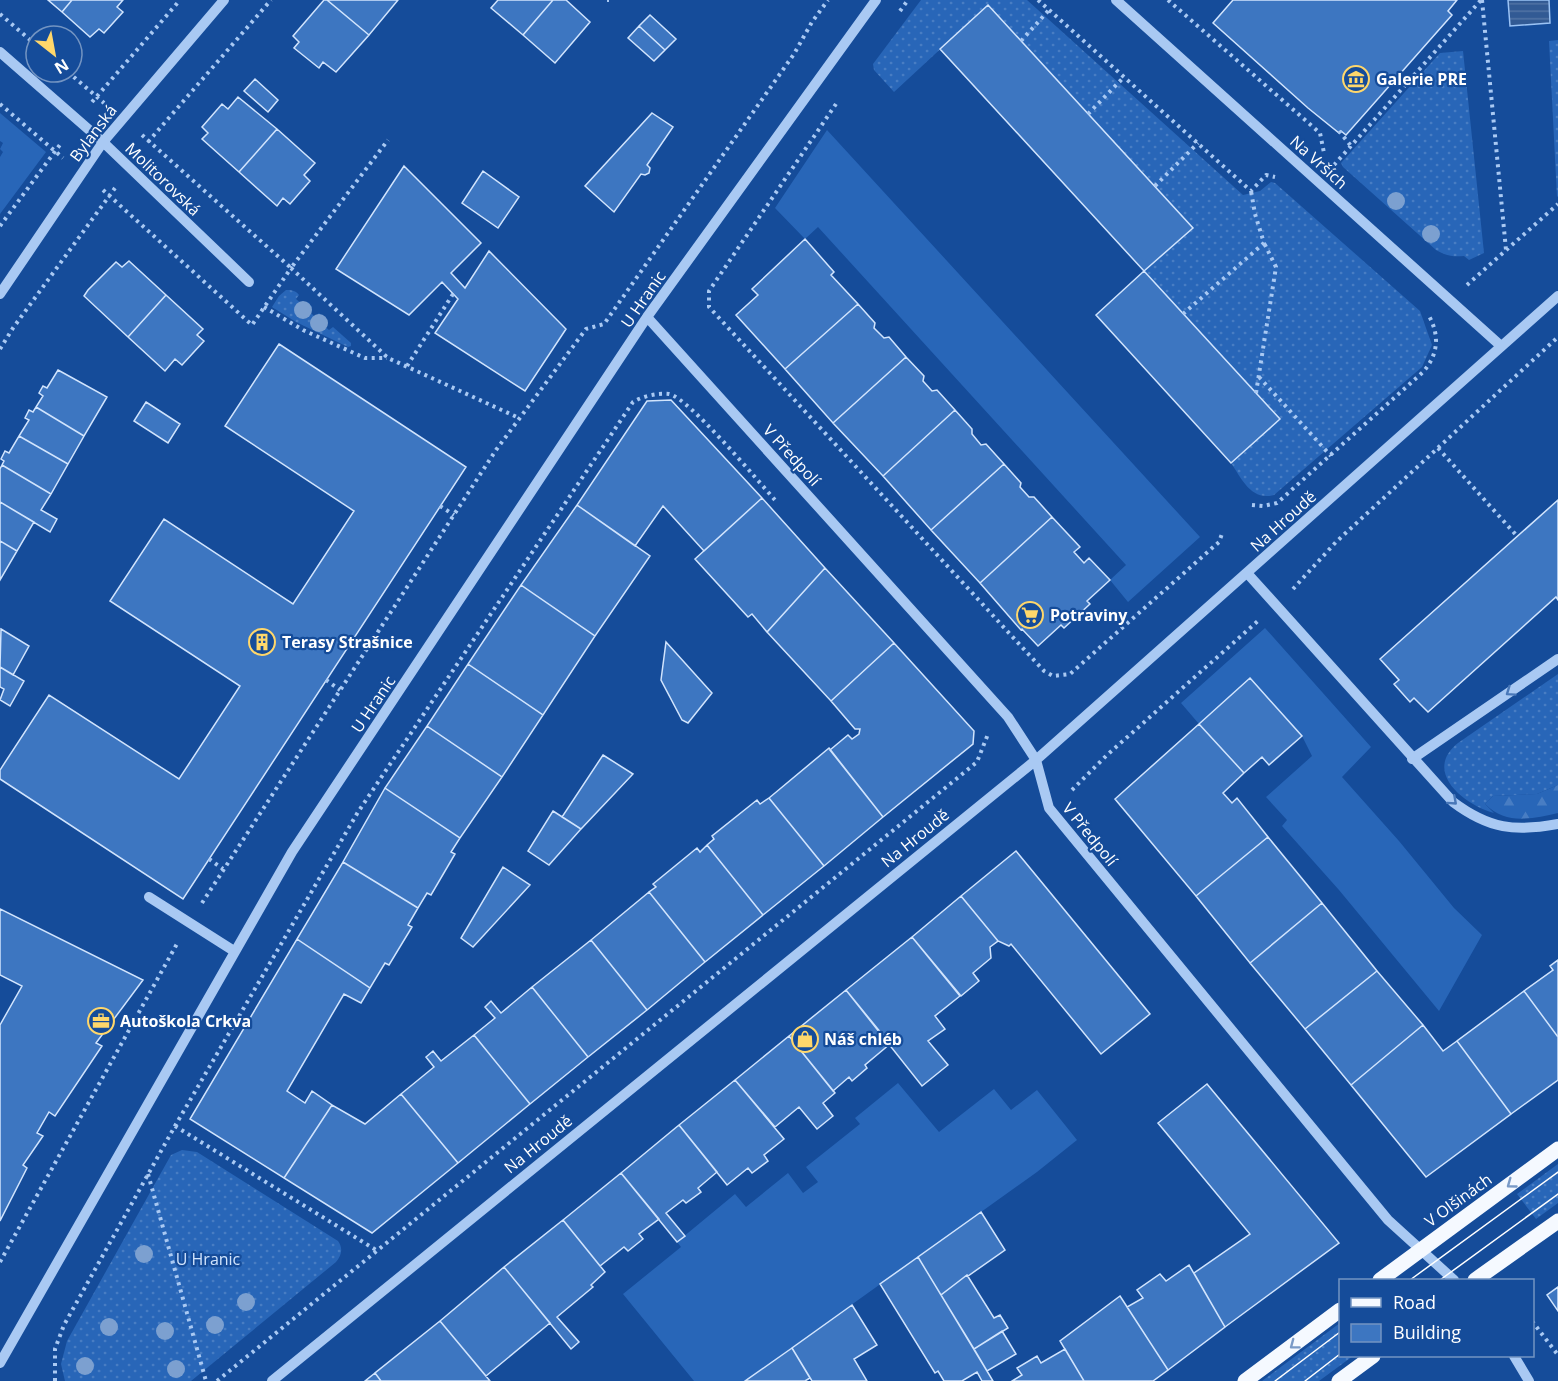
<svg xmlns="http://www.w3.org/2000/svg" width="1558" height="1381" viewBox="0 0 1558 1381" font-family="'Open Sans',sans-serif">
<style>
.grass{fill:url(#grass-dots)}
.forest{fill:url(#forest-firs)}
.garden{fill:#2866b8}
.water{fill:url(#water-rules);stroke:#9bc3f5;stroke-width:1.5}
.building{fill:#3d76c1;stroke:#d1e4fd;stroke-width:1.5}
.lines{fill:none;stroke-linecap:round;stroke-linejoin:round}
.path{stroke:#a9c9f3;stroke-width:4;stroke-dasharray:3 4.5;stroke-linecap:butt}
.minor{stroke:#a9c9f3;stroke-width:10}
.major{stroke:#f5f9ff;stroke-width:15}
.tram{stroke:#fff;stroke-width:1.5}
.tree{fill:#7ca0d0}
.oneway{stroke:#4978b9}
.oneway2{stroke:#7a9ac7}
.labels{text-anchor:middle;stroke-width:4.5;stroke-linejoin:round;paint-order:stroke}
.poi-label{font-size:16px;font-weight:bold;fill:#fff;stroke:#154c9a;text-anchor:start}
.street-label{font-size:16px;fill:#fff;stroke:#154c9a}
.park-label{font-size:16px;fill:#d1e4fd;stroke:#154c9a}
</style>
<defs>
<pattern id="grass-dots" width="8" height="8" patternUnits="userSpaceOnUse" patternTransform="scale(1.5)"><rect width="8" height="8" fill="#2866b8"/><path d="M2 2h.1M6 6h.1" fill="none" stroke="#487dc3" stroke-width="1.8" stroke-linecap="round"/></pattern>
<pattern id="forest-firs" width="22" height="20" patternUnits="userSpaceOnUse" patternTransform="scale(1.5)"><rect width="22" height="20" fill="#2866b8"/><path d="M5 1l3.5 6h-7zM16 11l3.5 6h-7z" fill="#487dc3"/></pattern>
<pattern id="water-rules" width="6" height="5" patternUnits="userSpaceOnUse" patternTransform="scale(1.5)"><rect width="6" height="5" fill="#325a94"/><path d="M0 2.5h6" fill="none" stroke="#5173a4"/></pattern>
</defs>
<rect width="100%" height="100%" fill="#154c9a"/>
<!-- grass -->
<path class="grass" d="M921,0H1027L1243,195L1260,191L1271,182L1275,183L1420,311L1432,345L1422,367L1274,495C1251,501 1242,479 1231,463L1279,419L1144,271L1192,227L988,5L894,92L874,70L873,64Z
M1558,40V196L1557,197L1549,41Z
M1463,51L1484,253L1469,260L1464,256C1453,257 1446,256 1436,250L1343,167L1341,163L1440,53Z
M286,290C291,290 295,290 299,295L296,299L304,306L308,302L312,307L309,311L315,317L319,313L326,320L322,324L329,330L333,327L351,343V346L348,347L296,322L272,307L279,296Z
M1558,674V785L1537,794L1493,796L1485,804L1494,813C1465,805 1422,772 1458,743Z
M182,1150L197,1152L338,1241C343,1248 342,1255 336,1262L191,1381H65L61,1364L67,1341L171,1155Z
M1558,1164V1203L1536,1219L1517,1194Z
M1340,1323V1356H1353L1319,1381H1262Z"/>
<!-- forest -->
<path class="forest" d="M1558,785V813C1531,819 1506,825 1485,804L1493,796L1537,794Z"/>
<!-- garden -->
<path class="garden" d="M0,113L46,152L0,214V157L3,152L0,149L3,143L0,141Z
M827,130L1200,537L1128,602L1110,580L1126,565L818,227L805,239L775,208Z
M1265,628L1371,747L1342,777L1399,841L1454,908L1482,935L1439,1011L1339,890L1282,826L1287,820L1266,797L1312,756L1302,736L1250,678L1199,724L1181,703Z
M898,1083L939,1132L994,1089L1011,1110L1037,1090L1077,1140L1037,1172L745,1381H694L623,1294L681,1247L677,1242L735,1194L746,1207L788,1173L803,1193L818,1182L806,1167L860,1124L855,1118Z"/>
<!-- water -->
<path class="water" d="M1508,0H1549L1550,23L1510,26Z"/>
<!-- building -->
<path class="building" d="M48,0H72L62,12Z
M72,0H123L117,7L123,12L104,33L99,29L90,37L62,12Z
M324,0H327L369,35L336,72L323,62L319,68L294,48L299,42L293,36Z
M327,0H398L369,35Z
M498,0H553L523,35L491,8Z
M553,0H566L590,22L555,63L523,35Z
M1233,0H1457L1448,11L1452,15L1346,135L1341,131L1339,133L1308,108L1213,23Z
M988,5L1193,228L1144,271L940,49Z
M650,15L676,39L665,50L639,26Z
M639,26L665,50L654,61L628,38Z
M255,79L278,100L268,112L244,91Z
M238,97L277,129L239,172L202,139L208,133L202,127L222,104L228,109Z
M652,113L673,127L647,165L650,168L649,173L645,175L641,174L614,212L585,186Z
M277,129L315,163L304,175L310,181L290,204L283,198L277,206L239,172Z
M404,166L481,243L451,273L465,288L489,251L566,329L525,391L435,333L458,299L442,282L409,315L336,269Z
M483,171L519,197L498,228L462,203Z
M805,239L834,272L831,275L858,304L785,369L736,315L758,295L752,289Z
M129,261L166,295L128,337L84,296L88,290L116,262L122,267Z
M1144,271L1280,419L1231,463L1096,315Z
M166,295L203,329L197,335L204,341L182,365L175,359L165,371L128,337Z
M858,304L875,323L874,328L884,338L889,337L906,357L833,423L785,369Z
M279,344L466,467L183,899L0,779V770L49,695L179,779L240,686L110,601L164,519L293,604L354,511L225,426Z
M906,357L924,376L923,381L932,391L937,390L955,410L883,476L833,423Z
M58,370L107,397L84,436L36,407L43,396L39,393L43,386L47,388Z
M671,400L762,498L704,551L663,506L635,546L577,505L647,401Z
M146,402L180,424L168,443L134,421Z
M36,407L84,436L68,464L19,436L29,420L25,418L29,410L33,412Z
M955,410L972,429V434L981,445L986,444L1004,464L931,530L883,476Z
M19,436L68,464L51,494L2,465L4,461L1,459L5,451L9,453Z
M1004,464L1021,483L1020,487L1029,497H1034L1052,517L980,583L931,530Z
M2,465L51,494L41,510L57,519L50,532L0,502V469Z
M762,498L825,568L767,632L752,614L748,617L695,559Z
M1558,500V600L1556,597L1428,712L1414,698L1410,702L1394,684L1399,680L1380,659Z
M0,502L34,522L17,551L0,541Z
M577,505L650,556L595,636L521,585Z
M1052,517L1080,547L1074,552L1084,563L1089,558L1110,580L1087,601L1090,604L1064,628L1061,625L1038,646L1022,629L1021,630L980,583Z
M0,541L17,551L0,580Z
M825,568L894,643L831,701L767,632Z
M521,585L595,636L543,715L468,664Z
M1,629L29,646L13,675L0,667Z
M666,642L712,693L688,723L682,720L661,680Z
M894,643L974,731L973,744L883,817L830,750L848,735L852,739L859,734L860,729H855L831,701Z
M468,664L543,715L502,777L427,726Z
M0,667L24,681L10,706L0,700L4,689L0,687Z
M1250,678L1302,736L1269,765L1262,757L1244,773L1199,724Z
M1199,724L1244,773L1223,793L1232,803L1237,798L1268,837L1196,896L1115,799Z
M427,726L502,777L460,838L385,788Z
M829,748L883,817L824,866L769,798Z
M603,755L633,774L581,829L562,817Z
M385,788L460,838L451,852L455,854L431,895L427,893L418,908L343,862Z
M769,798L824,866L763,915L707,845L714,839L712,836L757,800L760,804Z
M553,811L581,829L549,865L528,851Z
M1268,837L1322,903L1250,963L1196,896Z
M707,845L763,915L705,962L649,892L656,887L653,884L697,848L700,852Z
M1016,851L1150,1014L1101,1054L1011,944L1009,946L998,941L961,896Z
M343,862L418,908L408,925L412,927L389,965L385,963L370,988L297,939Z
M503,867L530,885L473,947L461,938Z
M649,892L705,962L647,1010L591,940Z
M961,896L998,941L990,947L991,958L973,973L979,981L961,996L912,937Z
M1322,903L1377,971L1305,1029L1250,963Z
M0,909L143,980L96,1043L102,1046L55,1116L49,1112L37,1133L43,1136L23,1165L27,1168L0,1221V1025L22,986L0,975Z
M912,937L960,996L935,1016L945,1029L928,1041L948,1065L922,1086L846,990Z
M297,939L370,988L361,1003L344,994L287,1091L305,1103L312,1091L332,1105L284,1178L190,1119Z
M591,940L647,1010L588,1057L532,987Z
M1558,960V1037L1524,991L1553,970L1550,966Z
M1377,971L1423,1025L1351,1085L1305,1029Z
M532,987L588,1057L530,1104L474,1035L495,1018L485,1007L491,1001L501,1013Z
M846,990L890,1044L865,1065L867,1068L852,1081L849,1077L833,1091L789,1036Z
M1524,991L1558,1037V1080L1511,1114L1457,1041Z
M1423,1025L1443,1051L1457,1041L1511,1114L1426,1177L1351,1085Z
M474,1035L530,1104L458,1163L401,1094L434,1067L426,1057L433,1051L441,1061Z
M789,1036L835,1093L823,1103L833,1116L817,1129L799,1107L775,1127L735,1080Z
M735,1080L784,1139L764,1155L768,1161L752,1173L748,1168L727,1185L679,1125Z
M1207,1084L1339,1243L1225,1327L1194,1273L1250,1234L1158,1123Z
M401,1094L458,1163L372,1233L284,1178L332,1105L365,1124Z
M679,1125L717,1172L698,1188L701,1192L686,1203L683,1200L666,1213L685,1236L677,1242L621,1173Z
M621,1173L659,1219L639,1234L643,1239L628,1251L624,1247L600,1266L563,1220Z
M981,1212L1005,1250L968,1276L967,1275L941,1295L918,1257Z
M563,1220L605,1272L591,1285L593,1287L557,1317L579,1342L571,1349L504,1267Z
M918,1257L987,1371L993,1381H982L977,1372L962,1381H944L938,1371L935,1373L880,1284Z
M1189,1265L1225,1327L1168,1370L1127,1307L1143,1298L1137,1290L1160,1274L1166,1281Z
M504,1267L550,1323L486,1376L440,1321Z
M967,1275L994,1318L1000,1315L1008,1328L974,1349L941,1295Z
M1558,1287V1311L1547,1295Z
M1120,1296L1168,1370L1153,1381H1084L1060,1341Z
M852,1305L877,1345L854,1359L867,1381H812L792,1348Z
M440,1321L490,1381H381L375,1373Z
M1002,1331L1016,1354L987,1371L974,1349Z
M792,1348L810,1378L805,1381H745Z
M1065,1349L1084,1381H1012L1022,1375L1017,1368L1037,1356L1041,1363Z
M375,1373L381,1381H365Z"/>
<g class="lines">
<!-- path -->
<path class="path" d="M607,0H609
M1038,0L1251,191L1266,175L1275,177
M1168,0L1320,133L1324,153
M1482,0L1506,250
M900,11L908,0
M0,14L36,45
M1021,41L1049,10
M68,72L104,103
M92,102L180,0
M0,104L63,158
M836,104L709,291V307L1044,671L1053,676L1070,674L1219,542L1223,531
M1088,114L1124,77
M1339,131L1351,146
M142,135L291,268L388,140
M148,142L271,0
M1334,165L1481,0
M1155,186L1198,143
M103,190L252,325L291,268L388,358L519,418
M0,226L62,142
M1467,285L1558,204
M264,307L303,330L365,358H387
M1183,314L1264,243L1255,214L1251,191
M0,349L13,328L115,188
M407,366L453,294
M1259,377L1331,456
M1256,393L1276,267L1264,243
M1438,448L1517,536
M1252,505L1263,506L1277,503L1423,372C1438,355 1440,336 1429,316
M440,506L454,515
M1293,589L1336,542L1558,337
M326,680L340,690
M1072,790L1106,756L1259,620
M209,859L223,869
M202,903L496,450L586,329L604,324L794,54L812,22L828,0
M175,1126L376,1250
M148,1174L206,1381
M0,1262L178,942
M1532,1321L1558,1355
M55,1381V1349L64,1325L175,1126L358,812L633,402C643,396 657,393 669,394C688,397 758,481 775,500
M217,1381L977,762L988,734"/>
<!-- minor -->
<path class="minor" d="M1116,0L1501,346
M0,52L103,142L249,282
M0,294L103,142L224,0
M647,317L1008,717L1036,760L1049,808L1388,1220L1454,1280
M1247,573L1453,802C1489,829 1515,832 1558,824
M1412,759L1558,659
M149,897L234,951
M1514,1356L1529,1381
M0,1363L292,852L647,317L876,0
M272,1381L1036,760L1558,296"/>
<!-- major -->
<path class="major" d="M1380,1280L1558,1149
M1475,1280L1558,1221
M1245,1381L1340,1310
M1339,1381L1373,1356"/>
<!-- tram -->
<path class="tram" d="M1410,1280L1558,1172
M1440,1280L1558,1194
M1275,1381L1340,1332
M1305,1381L1340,1354"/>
</g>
<!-- trees -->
<g class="tree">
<circle cx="1396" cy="201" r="9"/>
<circle cx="1431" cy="234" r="9"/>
<circle cx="303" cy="310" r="9"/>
<circle cx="319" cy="323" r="9"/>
<circle cx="144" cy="1254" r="9"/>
<circle cx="246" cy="1302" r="9"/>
<circle cx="215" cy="1325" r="9"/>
<circle cx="109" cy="1327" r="9"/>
<circle cx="165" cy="1331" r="9"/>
<circle cx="85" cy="1366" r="9"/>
<circle cx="176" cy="1369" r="9"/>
</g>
<!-- one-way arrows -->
<defs><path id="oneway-chevron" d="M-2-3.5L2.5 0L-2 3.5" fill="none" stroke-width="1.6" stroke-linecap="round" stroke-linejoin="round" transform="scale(1.5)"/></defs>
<g class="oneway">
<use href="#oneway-chevron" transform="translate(1510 692) rotate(145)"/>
<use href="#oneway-chevron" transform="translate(1453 801) rotate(42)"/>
</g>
<g class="oneway2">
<use href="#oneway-chevron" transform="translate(1511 1184) rotate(144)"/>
<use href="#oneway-chevron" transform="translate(1294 1345) rotate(143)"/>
</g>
<!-- icons -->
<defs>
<symbol id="museum-ring" viewBox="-11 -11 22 22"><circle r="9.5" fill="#154c9a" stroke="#ffd76b" stroke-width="1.5"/><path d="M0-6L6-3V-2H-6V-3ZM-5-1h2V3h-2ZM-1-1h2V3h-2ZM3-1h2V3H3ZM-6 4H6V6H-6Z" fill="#ffd76b"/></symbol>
<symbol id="supermarket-ring" viewBox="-11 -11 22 22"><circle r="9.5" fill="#154c9a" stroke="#ffd76b" stroke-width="1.5"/><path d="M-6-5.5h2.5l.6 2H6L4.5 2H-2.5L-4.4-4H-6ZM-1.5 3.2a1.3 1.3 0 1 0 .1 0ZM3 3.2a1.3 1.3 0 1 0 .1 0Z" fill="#ffd76b"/></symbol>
<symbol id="building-ring" viewBox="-11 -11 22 22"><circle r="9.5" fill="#154c9a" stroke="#ffd76b" stroke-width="1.5"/><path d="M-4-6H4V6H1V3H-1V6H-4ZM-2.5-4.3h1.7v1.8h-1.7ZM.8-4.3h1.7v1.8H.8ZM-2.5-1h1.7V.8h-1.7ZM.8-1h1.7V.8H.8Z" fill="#ffd76b"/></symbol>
<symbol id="office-ring" viewBox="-11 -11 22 22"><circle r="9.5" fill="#154c9a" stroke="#ffd76b" stroke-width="1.5"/><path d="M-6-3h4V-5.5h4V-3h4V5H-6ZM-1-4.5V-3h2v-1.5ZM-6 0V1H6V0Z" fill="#ffd76b"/></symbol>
<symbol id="shop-ring" viewBox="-11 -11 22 22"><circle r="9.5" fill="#154c9a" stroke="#ffd76b" stroke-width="1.5"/><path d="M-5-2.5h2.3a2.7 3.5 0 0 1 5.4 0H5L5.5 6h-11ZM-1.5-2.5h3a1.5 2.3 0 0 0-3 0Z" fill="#ffd76b"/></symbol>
</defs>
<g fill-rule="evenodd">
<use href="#museum-ring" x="1341" y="64" width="30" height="30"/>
<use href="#supermarket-ring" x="1015" y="600" width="30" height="30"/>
<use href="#building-ring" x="247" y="627" width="30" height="30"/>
<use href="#office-ring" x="86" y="1006" width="30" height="30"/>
<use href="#shop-ring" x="790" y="1024" width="30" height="30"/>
</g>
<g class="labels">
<!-- poi labels -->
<g class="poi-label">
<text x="1376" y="85">Galerie PRE</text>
<text x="1050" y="621">Potraviny</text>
<text x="282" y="648">Terasy Strašnice</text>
<text x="120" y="1027">Autoškola Crkva</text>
<text x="824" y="1045">Náš chléb</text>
</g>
<!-- street labels -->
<g class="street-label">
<text transform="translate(93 133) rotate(-53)" y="6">Bylanská</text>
<text transform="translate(1319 162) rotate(42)" y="6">Na Vrších</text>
<text transform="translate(163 179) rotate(44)" y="6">Molitorovská</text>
<text transform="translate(643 299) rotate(-55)" y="6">U Hranic</text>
<text transform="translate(792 455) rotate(48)" y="6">V Předpolí</text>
<text transform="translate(1283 521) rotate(-42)" y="6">Na Hroudě</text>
<text transform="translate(373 704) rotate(-56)" y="6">U Hranic</text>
<text transform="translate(1090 834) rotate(51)" y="6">V Předpolí</text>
<text transform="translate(915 838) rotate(-39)" y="6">Na Hroudě</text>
<text transform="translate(538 1144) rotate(-39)" y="6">Na Hroudě</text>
<text transform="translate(1458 1200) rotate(-36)" y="6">V Olšinách</text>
</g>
<!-- park labels -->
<g class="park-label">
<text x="208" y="1265">U Hranic</text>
</g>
</g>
<!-- legend -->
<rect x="1339" y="1279" width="195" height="78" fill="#154c9a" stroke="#7394c2" stroke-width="1.5"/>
<rect x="1351" y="1298" width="30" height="9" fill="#f5f9ff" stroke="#7394c2" stroke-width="1.5"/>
<text x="1393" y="1309" font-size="18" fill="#ffffff">Road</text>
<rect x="1351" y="1324" width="30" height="18" fill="#3d76c1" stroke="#7394c2" stroke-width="1.5"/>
<text x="1393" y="1339" font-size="18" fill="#ffffff">Building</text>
<!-- north arrow -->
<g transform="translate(54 54) rotate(149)"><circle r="28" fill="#154c9a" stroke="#7394c2" stroke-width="1.5"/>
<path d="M0-4.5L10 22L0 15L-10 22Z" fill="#ffd76b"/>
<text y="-9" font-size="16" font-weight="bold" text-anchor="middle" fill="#ffffff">N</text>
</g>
</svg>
